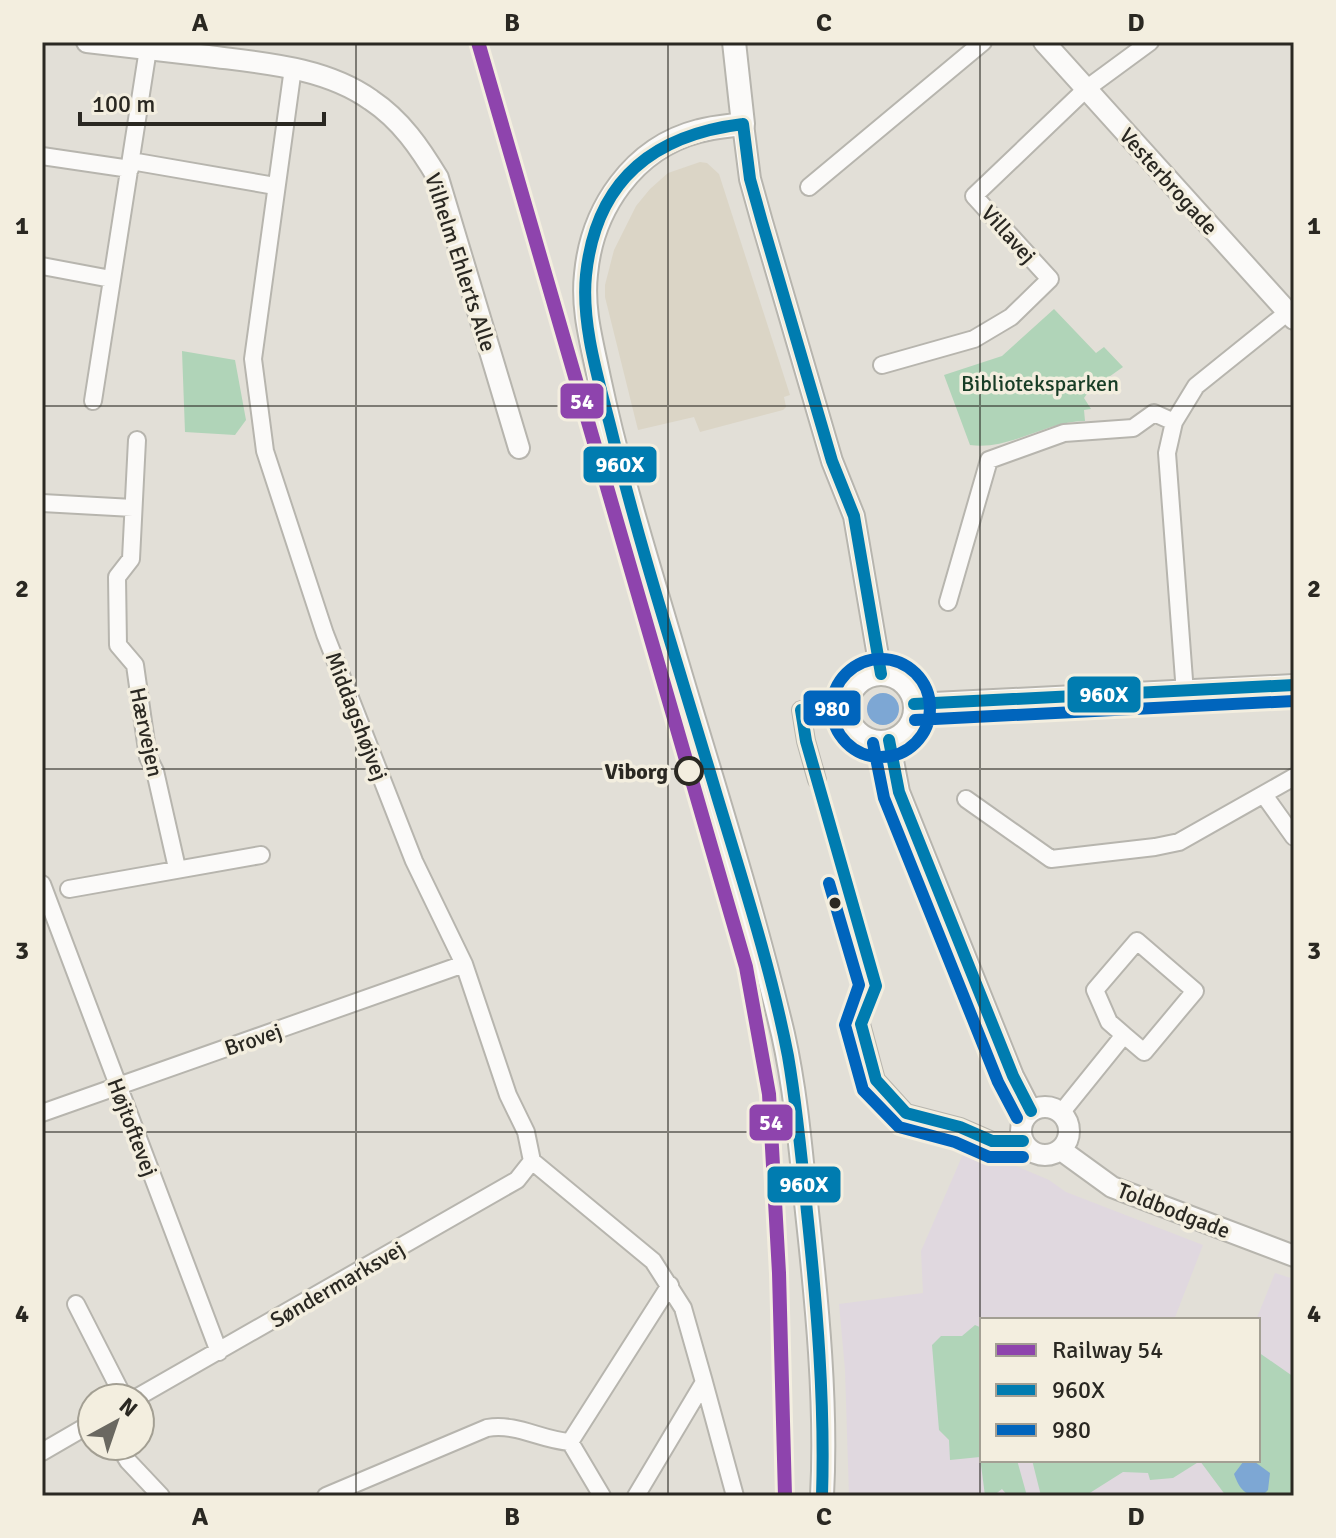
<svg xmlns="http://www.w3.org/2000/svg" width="1336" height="1538" viewBox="0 0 1336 1538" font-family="Signika,sans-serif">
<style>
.built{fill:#dbd5c6}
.medical{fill:#e0d8df}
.green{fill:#b0d4b8}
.water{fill:#7da7d4}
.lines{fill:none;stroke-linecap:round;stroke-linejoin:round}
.minor-casing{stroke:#b7b5ae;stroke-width:20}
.tertiary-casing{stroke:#b7b5ae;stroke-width:24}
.secondary-casing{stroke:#b7b5ae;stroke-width:26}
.minor{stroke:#fbfaf9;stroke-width:16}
.tertiary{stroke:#fbfaf9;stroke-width:20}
.secondary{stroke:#fbfaf9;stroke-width:22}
.bus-1-casing{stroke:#f3eedf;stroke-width:18}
.bus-2-casing{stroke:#f3eedf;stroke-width:18}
.bus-1{stroke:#007cb0;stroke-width:12}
.bus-2{stroke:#0065bd;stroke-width:12}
.rail-1-casing{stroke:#f3eedf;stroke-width:20}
.rail-1{stroke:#8e44ad;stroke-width:14}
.grid{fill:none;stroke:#2a2822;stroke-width:2;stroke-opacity:0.55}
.stop-dot{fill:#f3eedf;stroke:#2a2822;stroke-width:4}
.bus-dot{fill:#2a2822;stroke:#f3eedf;stroke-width:3}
.labels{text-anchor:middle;stroke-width:7;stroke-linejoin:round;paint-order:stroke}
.street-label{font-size:22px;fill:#2a2822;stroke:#f3eedf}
.park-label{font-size:22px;fill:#173d26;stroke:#f3eedf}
.stop-label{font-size:22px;font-weight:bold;fill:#2a2822;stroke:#f3eedf;text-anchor:end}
.line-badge{stroke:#f3eedf;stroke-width:3}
.badge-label{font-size:22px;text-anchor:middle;font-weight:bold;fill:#fff}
.neatline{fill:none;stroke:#2a2822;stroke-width:3}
.grid-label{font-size:26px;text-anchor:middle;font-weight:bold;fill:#2a2822}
</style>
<rect width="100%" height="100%" fill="#e2dfd7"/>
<!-- built -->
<path class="built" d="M700,162L707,163L719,174L790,395L784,397L786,407L783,410L700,432L694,417L638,430L605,297V285L614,250L636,206L650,189L668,173Z"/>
<!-- medical -->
<path class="medical" d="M967,1145L1049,1180L1066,1192L1203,1245L1174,1320H982V1460H1258L1256,1320L1275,1273L1294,1279V1496H849L845,1370L839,1304L923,1293L921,1251Z"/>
<!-- green -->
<path class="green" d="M1054,309L1096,353L1104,347L1123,367L1089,391L1084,398L1091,409L1084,410L1085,421C1046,421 1009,451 970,445L944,375L1002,356Z
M182,351L235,360L246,420L235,435L185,432Z
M975,1325L982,1328V1460H1017L1027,1496H1008L1002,1489L993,1496H985L980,1457L950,1460L949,1440L939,1430L932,1345L941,1336H962Z
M1258,1352L1294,1377V1496H1226L1200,1461L1173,1478L1150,1480L1148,1473L1123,1472L1085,1496H1041L1032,1460H1258Z"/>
<!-- water -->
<path class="water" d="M867 709a16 16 0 1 1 32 0a16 16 0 1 1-32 0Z
M1243,1462H1255L1270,1473L1268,1490L1262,1496C1245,1496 1240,1490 1234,1474Z"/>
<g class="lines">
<defs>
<path id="minor" d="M293,68L253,359L265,451L325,634L414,861L464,964L508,1095L526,1132L532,1161L653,1261L683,1308L704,1382L636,1496
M42,156L130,169
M131,161L275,186
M809,187L983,42
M42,266L111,279
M882,365L974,339L1011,317L1050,279L974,196L1086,89L1150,42
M93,401L148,49
M137,440L131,559L117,577L118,645L135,665L148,757L155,771L177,868
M42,503L133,508
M948,602L989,460L1064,433L1133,428L1154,413L1174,422
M1185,693L1167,453L1174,422L1196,386L1288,312
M817,780L806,741L801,710L848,706
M1264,795L1294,837
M966,799L1051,859L1155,847L1179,842L1294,777
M42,884L219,1352
M69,889L261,855
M861,1024L876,1080L906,1113L960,1127L992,1141H1023
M42,1113L464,964
M1061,1113L1124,1035L1144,1052L1195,991L1137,941L1095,990L1109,1022L1124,1035
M76,1304L124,1398
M704,1382L735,1496
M136,1398L517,1180L532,1161
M570,1442L602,1496
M119,1446L128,1461L161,1496
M42,1452L92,1423
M326,1496L487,1428C518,1423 540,1440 570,1442L670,1285"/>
<path id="tertiary" d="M87,42C127,47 168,51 208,56C262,63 325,67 371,100C401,120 420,148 438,178L519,448
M1044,42L1294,319
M743,124L750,179L762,222L832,461L854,516L881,674
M848 708a33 33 0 1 1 66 0a33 33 0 1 1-66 0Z
M914,704L1294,685
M889,740L899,792L1013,1076L1031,1111
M1021 1131a24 24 0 1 1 48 0a24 24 0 1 1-48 0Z
M1061,1150L1112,1187L1294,1256"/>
<path id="secondary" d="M734,42L743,124C728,126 713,127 699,131C633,148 592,209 586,274C582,310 592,343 599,378C619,473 649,566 676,659C713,784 753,908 783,1034C796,1092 801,1153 807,1212C817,1303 827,1405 822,1496"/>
</defs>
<!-- minor casing -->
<use href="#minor" class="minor-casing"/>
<!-- tertiary casing -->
<use href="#tertiary" class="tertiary-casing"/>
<!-- secondary casing -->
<use href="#secondary" class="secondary-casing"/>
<!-- minor -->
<use href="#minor" class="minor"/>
<!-- tertiary -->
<use href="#tertiary" class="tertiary"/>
<!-- secondary -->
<use href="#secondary" class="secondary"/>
<defs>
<path id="bus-1" d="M743,124C653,135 596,180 586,275C581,325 599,381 611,429C641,553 681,674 717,796C743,882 771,968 788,1056C797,1108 802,1160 807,1212C817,1307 825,1401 822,1496
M743,124L750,179L762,222L832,461L854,516L881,674
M914,704L1294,685
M801,710L806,741L876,986L861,1024
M889,740L899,792L1013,1076L1031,1111
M861,1024L876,1080L906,1113L960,1127L992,1141H1023"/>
<path id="bus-2" d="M832 708a49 49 0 1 1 98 0a49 49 0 1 1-98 0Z
M915,720L1294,701
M873,743L884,798L998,1082L1017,1118
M829,883L859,985L845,1025L863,1090L899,1127L955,1142L989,1157H1023"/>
</defs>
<!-- bus-1 casing -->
<use href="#bus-1" class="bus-1-casing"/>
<!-- bus-2 casing -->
<use href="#bus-2" class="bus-2-casing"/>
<!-- bus-1 -->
<use href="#bus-1" class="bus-1"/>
<!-- bus-2 -->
<use href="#bus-2" class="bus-2"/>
<defs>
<path id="rail-1" d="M478,42L746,967L769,1094L779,1273L785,1496"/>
</defs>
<!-- rail-1 casing -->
<use href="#rail-1" class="rail-1-casing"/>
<!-- rail-1 -->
<use href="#rail-1" class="rail-1"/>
</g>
<!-- grid -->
<path class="grid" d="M356,42V1496M668,42V1496M980,42V1496M42,406H1294M42,769H1294M42,1132H1294"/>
<!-- markers -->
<circle class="stop-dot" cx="689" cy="771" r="13"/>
<circle class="bus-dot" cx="835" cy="903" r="7"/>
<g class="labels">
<!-- street labels -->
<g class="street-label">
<text transform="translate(1169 181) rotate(48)" y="8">Vesterbrogade</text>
<text transform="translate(1009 234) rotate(48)" y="8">Villavej</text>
<text transform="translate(461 262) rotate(72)" y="8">Vilhelm Ehlerts Alle</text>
<text transform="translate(357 716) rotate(69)" y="8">Middagshøjvej</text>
<text transform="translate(147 732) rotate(78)" y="8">Hærvejen</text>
<text transform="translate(253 1039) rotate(-19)" y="8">Brovej</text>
<text transform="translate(133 1127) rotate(69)" y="8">Højtoftevej</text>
<text transform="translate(1174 1210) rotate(21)" y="8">Toldbodgade</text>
<text transform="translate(337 1284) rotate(-30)" y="8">Søndermarksvej</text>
</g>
<!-- park labels -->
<g class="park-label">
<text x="1040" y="391">Biblioteksparken</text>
</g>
<!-- stop labels -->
<g class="stop-label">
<text x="668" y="779">Viborg</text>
</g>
</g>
<g class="line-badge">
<rect x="559" y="382" width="46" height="38" rx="8" fill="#8e44ad"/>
<rect x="582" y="445" width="76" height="39" rx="8" fill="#007cb0"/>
<rect x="1066" y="675" width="76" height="39" rx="8" fill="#007cb0"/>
<rect x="802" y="689" width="60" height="38" rx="8" fill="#0065bd"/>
<rect x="748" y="1103" width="46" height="39" rx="8" fill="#8e44ad"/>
<rect x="766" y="1165" width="76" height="39" rx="8" fill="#007cb0"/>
</g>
<g class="badge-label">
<text x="582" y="409">54</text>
<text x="620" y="472">960X</text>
<text x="1104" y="702">960X</text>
<text x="832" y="716">980</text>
<text x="771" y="1130">54</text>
<text x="804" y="1192">960X</text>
</g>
<!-- border -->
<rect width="1336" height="1538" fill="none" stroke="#f3eedf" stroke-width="88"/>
<!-- legend -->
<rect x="980" y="1318" width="280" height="144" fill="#f3eedf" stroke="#a39f93" stroke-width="2"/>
<rect x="996" y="1344" width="40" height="12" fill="#8e44ad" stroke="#a39f93" stroke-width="2"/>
<text x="1052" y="1358" font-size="24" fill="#2a2822">Railway 54</text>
<rect x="996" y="1384" width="40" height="12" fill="#007cb0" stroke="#a39f93" stroke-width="2"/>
<text x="1052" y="1398" font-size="24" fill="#2a2822">960X</text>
<rect x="996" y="1424" width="40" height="12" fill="#0065bd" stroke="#a39f93" stroke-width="2"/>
<text x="1052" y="1438" font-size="24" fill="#2a2822">980</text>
<!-- north arrow -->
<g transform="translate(116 1422) rotate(40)"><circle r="38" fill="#f3eedf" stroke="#a39f93" stroke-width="2"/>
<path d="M0-6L14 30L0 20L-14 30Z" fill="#6a6861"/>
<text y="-12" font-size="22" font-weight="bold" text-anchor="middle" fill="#2a2822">N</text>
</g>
<!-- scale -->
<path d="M80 112v12h244v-12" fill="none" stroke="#2a2822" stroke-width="4"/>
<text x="92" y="112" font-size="24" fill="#2a2822" stroke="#f3eedf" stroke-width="6" paint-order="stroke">100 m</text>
<rect x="44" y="44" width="1248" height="1450" class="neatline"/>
<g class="grid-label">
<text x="200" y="31">A</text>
<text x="512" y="31">B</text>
<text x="824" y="31">C</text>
<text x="1136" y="31">D</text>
<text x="22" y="234">1</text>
<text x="1314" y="234">1</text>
<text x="22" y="597">2</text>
<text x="1314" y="597">2</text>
<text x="22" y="959">3</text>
<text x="1314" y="959">3</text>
<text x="22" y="1322">4</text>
<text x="1314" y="1322">4</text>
<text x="200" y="1525">A</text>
<text x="512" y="1525">B</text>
<text x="824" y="1525">C</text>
<text x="1136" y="1525">D</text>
</g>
</svg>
